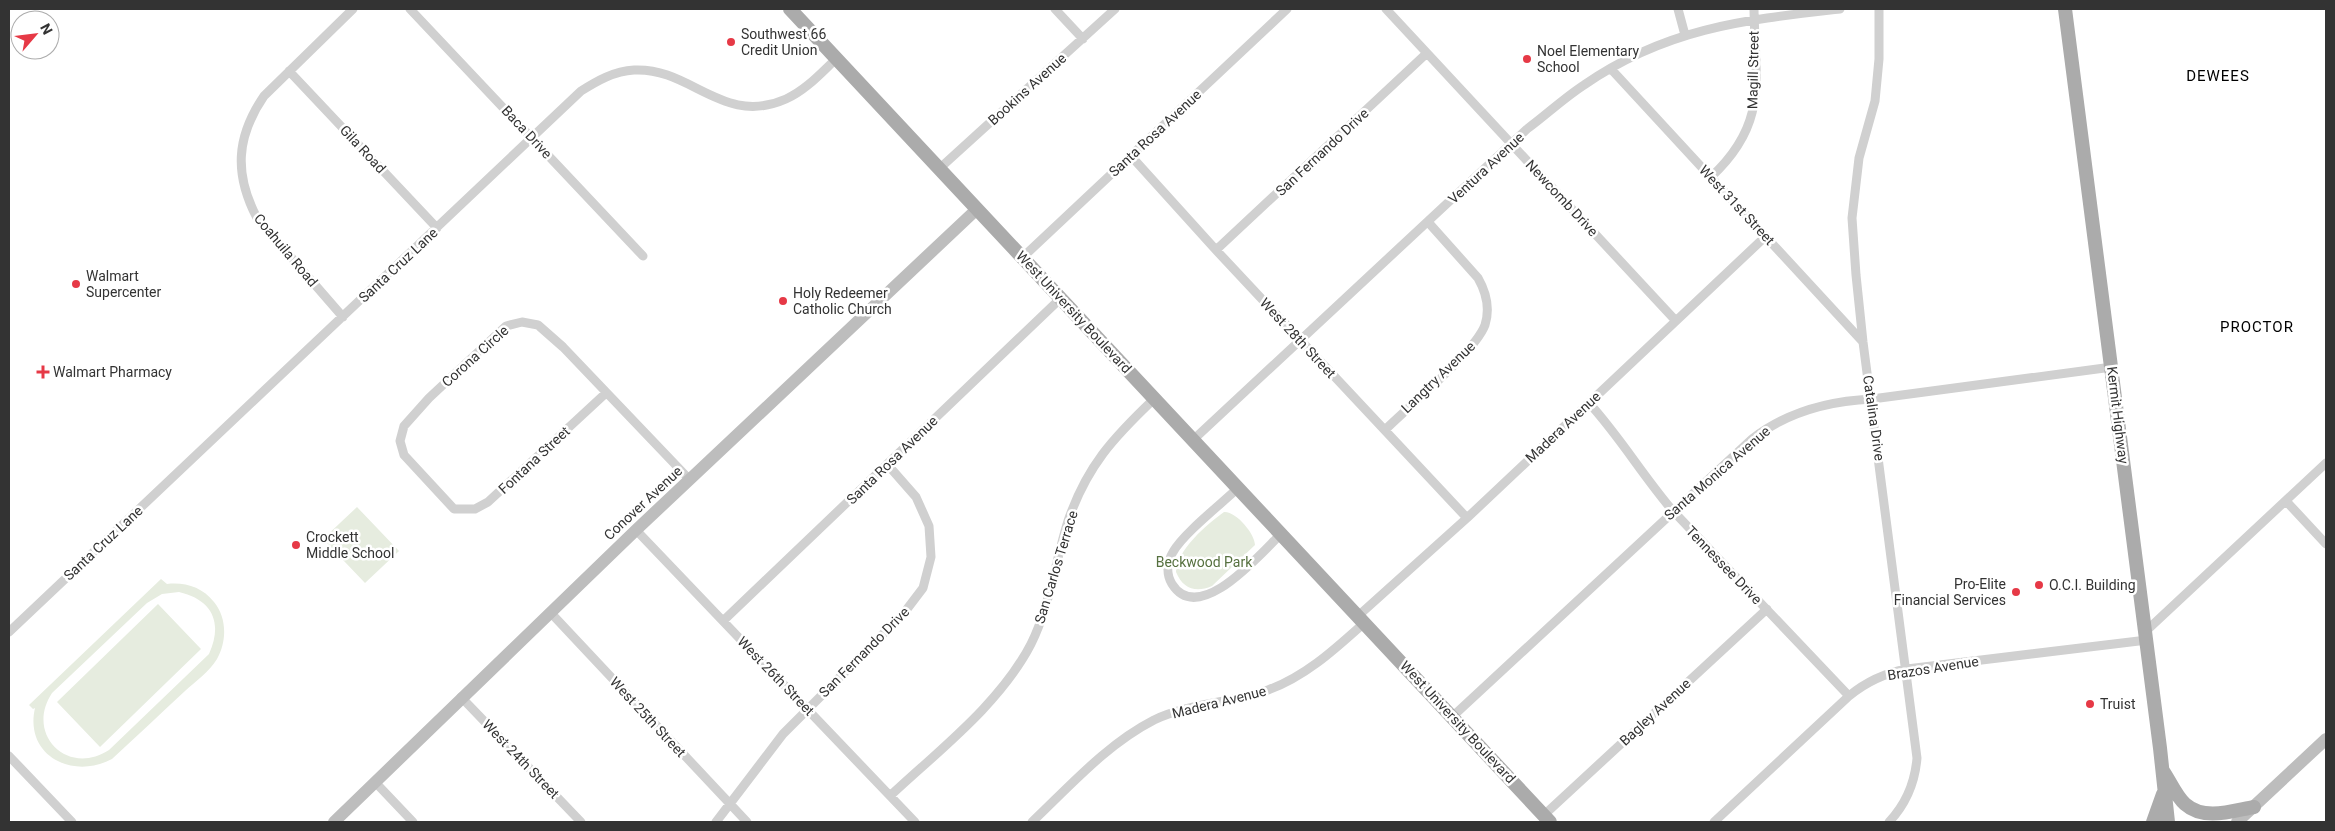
<svg xmlns="http://www.w3.org/2000/svg" width="2335" height="831" viewBox="0 0 2335 831" font-family="Roboto,sans-serif">
<style>
.green{fill:#e6ecdf;fill-rule:evenodd}
.lines{fill:none;stroke-linecap:round;stroke-linejoin:round}
.street{stroke:#d0d0d0;stroke-width:9}
.secondary{stroke:#bdbdbd;stroke-width:12}
.primary{stroke:#ababab;stroke-width:14}
.poi-dot{fill:#e63946;stroke:#fff;stroke-width:2}
.labels{text-anchor:middle;stroke-width:5;stroke-linejoin:round;paint-order:stroke}
.poi-label{font-size:14px;fill:#333;stroke:#fff;text-anchor:start}
.street-label{font-size:14px;fill:#333;stroke:#fff}
.park-label{font-size:14px;fill:#56703f;stroke:#fff}
.neighbourhood-label{font-size:15px;letter-spacing:1px;fill:#000;stroke:#fff}
</style>
<rect width="100%" height="100%" fill="#fff"/>
<!-- green -->
<path class="green" d="M357,507L399,551L365,583L323,539Z
M1224,512C1236,511 1255,534 1255,545L1212,586C1196,593 1183,589 1176,572C1176,551 1207,524 1224,512Z
M161,579L167,584C185,582 202,587 214,602C227,618 227,641 217,659C209,672 195,682 185,691C160,714 136,737 112,759C73,780 24,756 35,708L33,709L29,705ZM179,592C213,600 223,623 209,654L109,750C67,777 25,734 52,693L147,603L162,594Z
M158,604L201,649L100,747L57,702Z"/>
<g class="lines">
<!-- street -->
<path class="street" d="M410,9L643,256
M1055,9L1083,39
M1386,9L1676,321
M1678,9L1685,35
M1879,9V59L1875,101L1859,158L1852,218L1856,275L1863,342L1917,758C1915,782 1906,804 1889,822
M1611,69L1863,342
M289,71L437,228
M1131,156L1216,250L1467,518
M940,168L1115,9
M1711,177C1769,123 1755,80 1754,9
M1216,250L1427,53
M1023,257L1287,9
M343,317L257,218C234,174 236,137 264,96L353,9
M606,393L488,502L475,509H454L404,455L400,441L404,426L429,398L506,326L522,322L538,325L563,347L690,480
M1589,403C1620,437 1643,476 1673,511L1849,696
M1385,430C1408,407 1475,352 1485,325C1490,309 1486,292 1478,278L1428,222
M1193,440L1527,129C1546,115 1564,98 1584,85C1666,28 1744,20 1840,9
M1238,488C1221,504 1183,534 1173,552C1167,562 1166,574 1172,584C1199,627 1261,553 1281,534
M2286,501L2326,544
M636,530L915,822
M550,612L747,822
M1358,616L1467,518L1766,236
M723,621L1061,298
M9,632L581,91C597,81 614,71 634,70C691,67 723,127 786,99C806,90 821,73 836,59
M2145,632L2326,463
M461,697L581,822
M1452,717L1752,439C1787,412 1828,401 1872,399L2112,367
M9,756L72,822
M375,782L413,822
M890,796C938,751 1000,704 1031,644C1050,606 1055,562 1068,521C1087,466 1113,438 1154,399
M1544,815L1767,609
M716,822L783,734L904,613L923,588L931,557L929,526L916,497L887,464
M1032,822C1070,786 1107,744 1154,720C1190,703 1231,703 1268,690C1306,676 1335,649 1364,623
M1714,822L1849,696C1866,682 1885,673 1907,669L2147,640"/>
<!-- secondary -->
<path class="secondary" d="M334,822L636,530L977,209
M2237,822L2326,739"/>
<!-- primary -->
<path class="primary" d="M790,9L1550,822
M2065,9L2160,748L2168,822
M2163,771C2170,781 2176,796 2185,804C2204,821 2232,811 2254,807
M2153,822L2163,794"/>
</g>
<!-- markers -->
<g class="poi-dot">
<circle cx="731" cy="42" r="5"/>
<circle cx="1527" cy="59" r="5"/>
<circle cx="76" cy="284" r="5"/>
<circle cx="783" cy="301" r="5"/>
<path d="M40.5 364.5h5v5h5v5h-5v5h-5v-5h-5v-5h5z"/>
<circle cx="296" cy="545" r="5"/>
<circle cx="2039" cy="585" r="5"/>
<circle cx="2016" cy="592" r="5"/>
<circle cx="2090" cy="704" r="5"/>
</g>
<g class="labels">
<!-- poi labels -->
<g class="poi-label">
<text x="741" y="39">Southwest 66<tspan x="741" dy="16">Credit Union</tspan></text>
<text x="1537" y="56">Noel Elementary<tspan x="1537" dy="16">School</tspan></text>
<text x="86" y="281">Walmart<tspan x="86" dy="16">Supercenter</tspan></text>
<text x="793" y="298">Holy Redeemer<tspan x="793" dy="16">Catholic Church</tspan></text>
<text x="53" y="377">Walmart Pharmacy</text>
<text x="306" y="542">Crockett<tspan x="306" dy="16">Middle School</tspan></text>
<text x="2006" y="589" text-anchor="end">Pro-Elite<tspan x="2006" dy="16">Financial Services</tspan></text>
<text x="2049" y="590">O.C.I. Building</text>
<text x="2100" y="709">Truist</text>
</g>
<!-- street labels -->
<g class="street-label">
<text transform="translate(1753 70) rotate(-89)" y="5">Magill Street</text>
<text transform="translate(1027 89) rotate(-42)" y="5">Bookins Avenue</text>
<text transform="translate(527 132) rotate(47)" y="5">Baca Drive</text>
<text transform="translate(1155 133) rotate(-43)" y="5">Santa Rosa Avenue</text>
<text transform="translate(363 149) rotate(47)" y="5">Gila Road</text>
<text transform="translate(1322 152) rotate(-43)" y="5">San Fernando Drive</text>
<text transform="translate(1486 168) rotate(-43)" y="5">Ventura Avenue</text>
<text transform="translate(1562 198) rotate(47)" y="5">Newcomb Drive</text>
<text transform="translate(1737 205) rotate(47)" y="5">West 31st Street</text>
<text transform="translate(286 250) rotate(50)" y="5">Coahuila Road</text>
<text transform="translate(398 265) rotate(-43)" y="5">Santa Cruz Lane</text>
<text transform="translate(1074 312) rotate(47)" y="5">West University Boulevard</text>
<text transform="translate(1298 338) rotate(47)" y="5">West 28th Street</text>
<text transform="translate(475 356) rotate(-42)" y="5">Corona Circle</text>
<text transform="translate(1438 377) rotate(-44)" y="5">Langtry Avenue</text>
<text transform="translate(2118 415) rotate(83)" y="5">Kermit Highway</text>
<text transform="translate(1874 418) rotate(82)" y="5">Catalina Drive</text>
<text transform="translate(1563 427) rotate(-43)" y="5">Madera Avenue</text>
<text transform="translate(534 460) rotate(-43)" y="5">Fontana Street</text>
<text transform="translate(892 460) rotate(-44)" y="5">Santa Rosa Avenue</text>
<text transform="translate(1717 473) rotate(-41)" y="5">Santa Monica Avenue</text>
<text transform="translate(643 503) rotate(-43)" y="5">Conover Avenue</text>
<text transform="translate(103 543) rotate(-43)" y="5">Santa Cruz Lane</text>
<text transform="translate(1724 565) rotate(46)" y="5">Tennessee Drive</text>
<text transform="translate(1056 567) rotate(-73)" y="5">San Carlos Terrace</text>
<text transform="translate(864 652) rotate(-45)" y="5">San Fernando Drive</text>
<text transform="translate(1933 668) rotate(-9)" y="5">Brazos Avenue</text>
<text transform="translate(776 676) rotate(46)" y="5">West 26th Street</text>
<text transform="translate(1219 702) rotate(-14)" y="5">Madera Avenue</text>
<text transform="translate(1655 712) rotate(-43)" y="5">Bagley Avenue</text>
<text transform="translate(648 717) rotate(47)" y="5">West 25th Street</text>
<text transform="translate(1458 722) rotate(47)" y="5">West University Boulevard</text>
<text transform="translate(521 759) rotate(46)" y="5">West 24th Street</text>
</g>
<!-- park labels -->
<g class="park-label">
<text x="1204" y="567">Beckwood Park</text>
</g>
<!-- neighbourhood labels -->
<g class="neighbourhood-label">
<text x="2218" y="81">DEWEES</text>
<text x="2257" y="332">PROCTOR</text>
</g>
</g>
<!-- border -->
<rect width="2335" height="831" fill="none" stroke="#333333" stroke-width="20"/>
<!-- north arrow -->
<g transform="translate(35 35) rotate(62)"><circle r="24" fill="#ffffff" stroke="#adadad"/>
<path d="M0-4L9 19L0 12L-9 19Z" fill="#e63946"/>
<text y="-8" font-size="14" font-weight="bold" text-anchor="middle" fill="#333333">N</text>
</g>
</svg>
